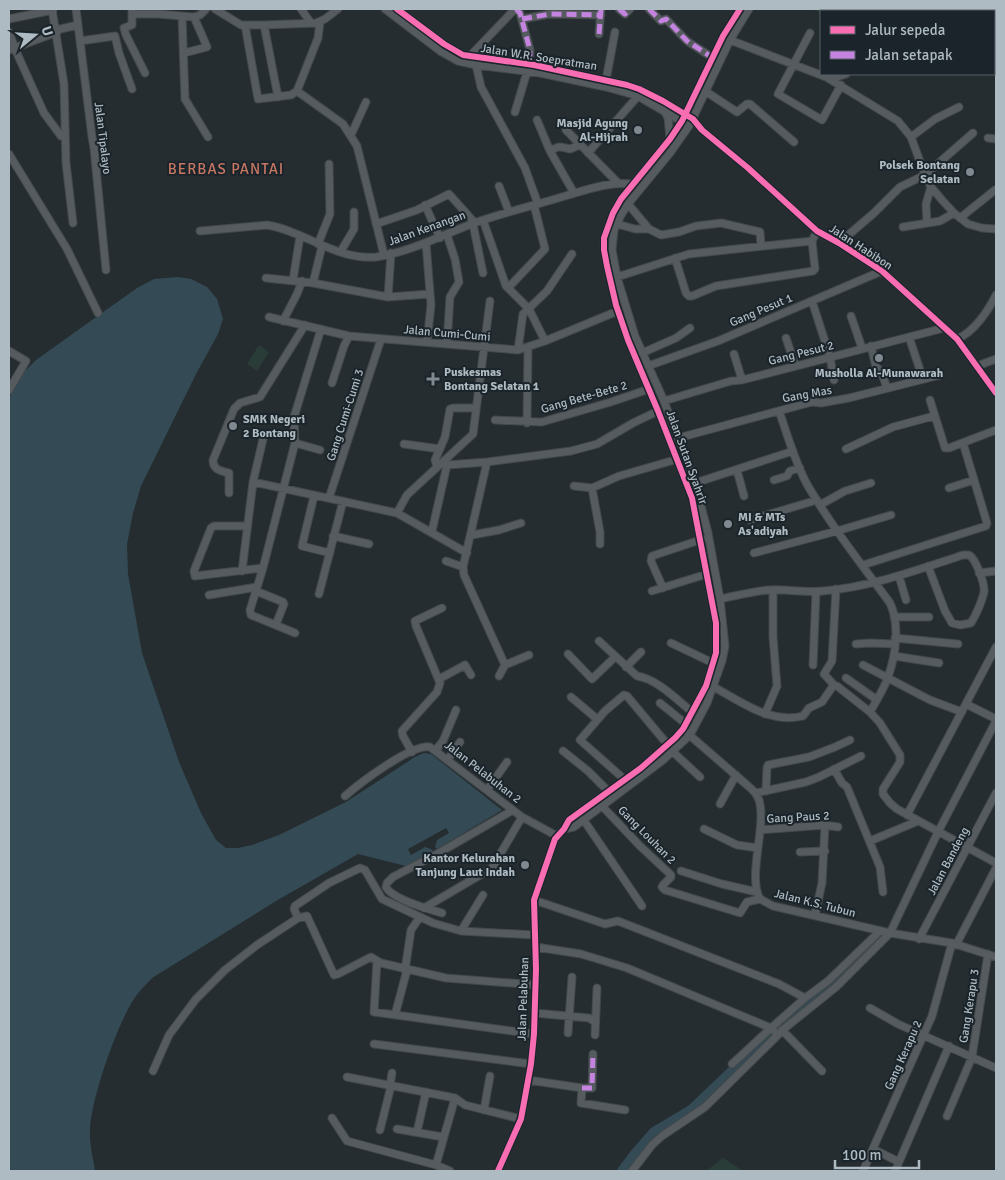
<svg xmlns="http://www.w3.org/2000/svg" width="1005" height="1180" viewBox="0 0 1005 1180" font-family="Signika,sans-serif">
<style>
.green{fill:#293c37}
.water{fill:#344b56}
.pier{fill:#252d30}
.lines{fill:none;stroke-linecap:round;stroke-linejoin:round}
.river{stroke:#344b56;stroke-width:10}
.minor-casing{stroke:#43484b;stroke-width:9}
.minor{stroke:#555b5e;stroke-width:7}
.quiet{stroke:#c483df;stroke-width:5;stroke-dasharray:10 5;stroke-linecap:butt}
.cycleway-casing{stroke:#1a242a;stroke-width:9}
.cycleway{stroke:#f96db3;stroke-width:6}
.poi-dot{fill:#7f898f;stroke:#1a242a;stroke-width:2}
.labels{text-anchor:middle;stroke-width:4;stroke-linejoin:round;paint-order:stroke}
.street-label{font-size:12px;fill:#afbbc2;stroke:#1a242a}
.poi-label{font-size:12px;font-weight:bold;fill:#afbbc2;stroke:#1a242a;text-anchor:end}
.quarter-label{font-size:15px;letter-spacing:1px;fill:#c87763;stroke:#1a242a}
</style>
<rect width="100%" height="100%" fill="#252d30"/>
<!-- green -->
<path class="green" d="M814,9H922L926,11H821V14Z
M259,345L269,352L257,371L247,364Z
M723,1158L744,1171H706Z"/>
<!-- water -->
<path class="water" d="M178,277L191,279L207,287L217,299L223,319L218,334L196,374L141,486L133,513L127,544L128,574L142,653L179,762L201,813L216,840L226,848H238L252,845L279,835L346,802L415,757L424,753L431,754L502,810L437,849L406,866L358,854L276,901L152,978C148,983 143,987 139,992C119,1016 91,1099 90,1129C89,1143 93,1157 95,1171H9V397L22,374L36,360L137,288L154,279Z"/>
<!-- pier -->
<path class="pier" d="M446,828L449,833L437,840L435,847L437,849L433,851L431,849L425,847L411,855L408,849Z"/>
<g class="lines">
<!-- river -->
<path class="river" d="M622,1171L634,1155L654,1132L691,1110L771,1034L806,1004L833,984L879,938"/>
<defs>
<path id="minor" d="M52,9L64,84L66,163L73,223
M76,9L92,137L94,148L106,270
M132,9V14H158L194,17L200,15L206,9
M215,9L241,25H264L316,23L325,19L338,9
M301,9L311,23
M385,9L440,51L458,61L476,65L540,73L606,87L638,96L684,123
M397,9L444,44L463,55L534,65L627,85L639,89L663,101L693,119L702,130L748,168L817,231L839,243L882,271L957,339L996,393
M516,9L520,13L530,50L529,64
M619,9L625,14L630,9
M649,9L661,21L666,19L687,41L713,58
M942,11L943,9
M132,14V25L124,28L126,35L145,73
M182,16L185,99L208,137
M9,19L53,10
M522,19L550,14L601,15
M245,25L258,99L291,95L297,91L343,124L357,146L384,255
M264,25L278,97
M994,28H996
M56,30L78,25
M9,32L15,49L44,113L61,136
M810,33L778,94L822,120L841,85
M599,34L601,9
M730,40L826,77L898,121L911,137L925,175L931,187L942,200L954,213L968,224L982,228L996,229
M80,41L115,36L119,53L132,89
M9,50L57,32
M184,53L207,47L194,17
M469,57L515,9
M994,60H996
M476,65L481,87L525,168L538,204
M830,79L846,74
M606,80L615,32
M297,91L318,38L320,22
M705,91L737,112L747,104H750L794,142
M664,110L668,118L670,138
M515,112L527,72
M537,120L550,151L574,193
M566,130L618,183
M351,135L366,102
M911,137L935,119L959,107
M988,138L996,139
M550,151C560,145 560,147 570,149L580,145
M588,153L638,96
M9,154L67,249L98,313
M499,186L509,212
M628,204L649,229L661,235L679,232L696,226L721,223L760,232L761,245
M425,205L440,238
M960,218L995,190
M483,220L506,286L529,309L545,341
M927,223L926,204L931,187
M376,224L417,210L449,194L475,223
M473,224L483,273
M617,224L635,229H649
M903,227L940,221L954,213
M200,231L267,225C302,230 338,261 376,257C411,252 444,234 477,222C506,212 536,205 565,196C586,190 610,181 632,184
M426,243L431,305L427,342
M839,243L874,213L900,187L925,175L973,133
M318,244L330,214L329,164
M341,251L354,229V212
M675,258L686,293L689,296H692L716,286L813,271L815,269L812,241L817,231
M617,277L689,254L812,241
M266,278L313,283L388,297L391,253
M293,280L300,236
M313,283L322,246
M508,288L545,249L534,205
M388,297L430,294
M812,301L830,357L834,380
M851,316L862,348
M269,317L349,336L518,350L545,341L618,311
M283,321L297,294L302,281
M909,337L923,379
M786,338L795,365
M957,339C974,332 988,311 996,295
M447,344L450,297L459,282L455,259L447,235
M871,346L876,367L881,371L887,388
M518,350L523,314L547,291L572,254
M9,351L26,361L9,390
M642,353L676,338L690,328
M734,354L742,380
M648,366L718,341L882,271
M977,366L996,359
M332,383L344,346L349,336
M930,400L945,448H949L996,430
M664,401L731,381L742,380L944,328
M779,411C788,436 795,463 808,486C832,527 862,565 890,603C900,624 896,655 888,677C884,689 876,701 870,712
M495,420L542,422L611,402L649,389
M527,423L528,347
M678,438L812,402L821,403L849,398L940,375
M295,443L320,450
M404,444L440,449
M846,449L893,427L934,416
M487,462L463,567L464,575L505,665
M440,463L447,465L487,462L571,451L597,444L633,423L658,411
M437,467L435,460L445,437L450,409L453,408H476
M737,470L744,496
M774,480L787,476L790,471L800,468
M253,482L397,513L407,495L473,434L490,301
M695,483L793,451
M574,486L592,488L619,476L678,459
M592,488L600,532V544
M949,488L974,480
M229,493V473C221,471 213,470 213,460L234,409L240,403L260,397L305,325
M314,496L302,546L330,553
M329,498L381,339
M820,505L845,491L871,483
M397,513L467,553
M750,520L817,500
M246,526H214L211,528L194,571L195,576L263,568L295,443L294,417L321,329
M432,531L447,465
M472,535L499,530L521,523
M333,536L369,544
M754,553L837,531L891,515
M446,561L463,567
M863,565L986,526L987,523L963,443
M263,568L250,610L251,615L295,633
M242,571L253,482L264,435
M979,573L996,571
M899,576L906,600
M663,588L651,561L652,556L703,539
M256,591L283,602L284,604L276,624
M652,591L707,574
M319,594L343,501
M209,595L257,587
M720,599C736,596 753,591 769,590C787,589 805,593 823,591C871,587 917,570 963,555H969C976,559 985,584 984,592C982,601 976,615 971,623L960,625L952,623L945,611L928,566
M894,617H929
M895,638L958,644
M599,641L637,676C657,679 676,699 692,712
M671,643L713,663
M856,644L870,643L894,644
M568,654L592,679L615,657
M894,656L939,663
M813,665L816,592
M863,665L930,700L962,712
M626,667L641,652
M499,676L505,665L529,655
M846,678L877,700
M439,679L465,665L471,675
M834,685L824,674L832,661L836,589
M714,687C741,702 770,724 803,716L809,708L822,702L833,686H837L870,712L880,723L900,755V762L883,789V794L890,803L897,809L996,863
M571,697L597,719
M660,703L686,724
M966,704L996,719
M765,714L777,686L773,637V590
M687,733L747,785C752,789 757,794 759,800C767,826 747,876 760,899L773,906L890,933L952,943L996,957
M436,750L443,741L456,710
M563,751L588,771L608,791
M412,752L403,736L402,731L437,692L440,683L416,626L415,621L442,608
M673,752L700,777
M448,759L460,742
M834,769L842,783L847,787L880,867L883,892
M624,779L580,740L605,711L624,695L627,696L668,745
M487,790L507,762
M766,791L767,768L768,765L809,757L835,747L850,740
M756,793L806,782L819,777L861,756
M345,796C360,783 411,744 430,747L522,817L557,836
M720,804L736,775
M602,806L640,846L671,875V877L663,885L662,887L665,890L740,913L747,902L760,899
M907,815L996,647
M583,819L642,906
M564,829L574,827L662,761L690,735L707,703L722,661L725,646L720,599L708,533L695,483L664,401L635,336L617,277L612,250L614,230L621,215L628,204L670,153L689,126L730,40L749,9
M704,829L737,845L758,848
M760,830L825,825L838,827
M870,841L918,821
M800,852L825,851
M681,871L722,884L757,892
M534,900L605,924L618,921L779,984L805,998
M424,908L492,868L522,817
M442,913C428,909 392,899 386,887L387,883L393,877L437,854L513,810
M815,915L822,883L825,825
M298,918L307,916L334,975L338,974L371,957L381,963L446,978L536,985
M461,931L483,895
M919,939L996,793
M956,945L996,868
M536,947L581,954L627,968L771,1028L805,998L828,981L880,931
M377,961L374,1012L534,1034
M405,970L411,930L420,917
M870,1008L898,1024L996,1068
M535,1013L589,1018L595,1022
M395,1015L407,970
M782,1030L822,1071
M568,1033L572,977
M595,1035L597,988
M374,1044L531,1064
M732,1064L771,1028L774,1031
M153,1071L169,1035L196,999L225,970L257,945L298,918L294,909L295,906L329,883L360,868L365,870L382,899L433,923L461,931L535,935
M347,1077L455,1098L465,1105L521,1119
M528,1080L582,1088L581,1103L625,1110
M390,1086L392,1073
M582,1088H592L593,1054
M484,1110L490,1076
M947,1116L972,1057L988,954
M332,1118L347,1141L436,1165L450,1171
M397,1129L443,1137
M380,1130L391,1086
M417,1132L426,1092
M873,1149L899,1162L895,1171
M899,1162L949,1046
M436,1165L455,1098
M498,1171L521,1119L531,1064L534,1034L536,969L534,900L555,839L564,829L569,820L641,768L675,738L683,729L706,686L716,653V623L692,498L658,411L628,340L616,305L607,266L604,250V238L613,213L621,199L670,139L682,121L723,36L740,9
M632,1171L652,1145L662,1136L705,1107L785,1028L836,987L890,933L938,832L996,721
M863,1171L932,1016L952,943"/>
</defs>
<!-- minor casing -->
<use href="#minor" class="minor-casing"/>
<!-- minor -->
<use href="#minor" class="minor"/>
<!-- quiet -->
<path class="quiet" d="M516,9L520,13L530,50L529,64
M619,9L625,14L630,9
M649,9L661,21L666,19L687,41L713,58
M522,19L550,14L601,15
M599,34L601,9
M582,1088H592L593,1054"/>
<defs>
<path id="cycleway" d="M397,9L444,44L463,55L534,65L627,85L639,89L663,101L693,119L702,130L748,168L817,231L839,243L882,271L957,339L996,393
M498,1171L521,1119L531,1064L534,1034L536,969L534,900L555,839L564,829L569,820L641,768L675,738L683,729L706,686L716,653V623L692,498L658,411L628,340L616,305L607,266L604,250V238L613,213L621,199L670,139L682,121L723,36L740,9"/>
</defs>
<!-- cycleway casing -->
<use href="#cycleway" class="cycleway-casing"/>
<!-- cycleway -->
<use href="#cycleway" class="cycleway"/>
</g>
<!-- markers -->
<g class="poi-dot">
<circle cx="638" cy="130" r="5"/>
<circle cx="970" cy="172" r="5"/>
<circle cx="879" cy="358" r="5"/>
<path d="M430.5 371.5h5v5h5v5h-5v5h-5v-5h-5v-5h5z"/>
<circle cx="233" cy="426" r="5"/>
<circle cx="728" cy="524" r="5"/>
<circle cx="525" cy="865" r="5"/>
</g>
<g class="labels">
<!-- street labels -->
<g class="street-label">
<text transform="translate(539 57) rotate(9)" y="4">Jalan W.R. Soepratman</text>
<text transform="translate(103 138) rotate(83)" y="4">Jalan Tipalayo</text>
<text transform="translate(427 228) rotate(-20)" y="4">Jalan Kenangan</text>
<text transform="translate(861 247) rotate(33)" y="4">Jalan Habibon</text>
<text transform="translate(761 310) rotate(-23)" y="4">Gang Pesut 1</text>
<text transform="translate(447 333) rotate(5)" y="4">Jalan Cumi-Cumi</text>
<text transform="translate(801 353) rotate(-14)" y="4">Gang Pesut 2</text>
<text transform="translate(807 394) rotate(-10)" y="4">Gang Mas</text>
<text transform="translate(584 397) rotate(-16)" y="4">Gang Bete-Bete 2</text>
<text transform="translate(345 415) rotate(-72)" y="4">Gang Cumi-Cumi 3</text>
<text transform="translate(687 457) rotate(70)" y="4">Jalan Sutan Syahrir</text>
<text transform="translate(483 772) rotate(38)" y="4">Jalan Pelabuhan 2</text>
<text transform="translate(798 817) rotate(-3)" y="4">Gang Paus 2</text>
<text transform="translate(647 835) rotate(45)" y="4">Gang Louhan 2</text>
<text transform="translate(948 861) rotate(-62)" y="4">Jalan Bandeng</text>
<text transform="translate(815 903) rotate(14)" y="4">Jalan K.S. Tubun</text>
<text transform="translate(523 999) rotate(-88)" y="4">Jalan Pelabuhan</text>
<text transform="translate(969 1006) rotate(-81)" y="4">Gang Kerapu 3</text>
<text transform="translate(903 1055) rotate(-66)" y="4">Gang Kerapu 2</text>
</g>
<!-- poi labels -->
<g class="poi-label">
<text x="628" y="127">Masjid Agung<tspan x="628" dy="14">Al-Hijrah</tspan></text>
<text x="960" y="169">Polsek Bontang<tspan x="960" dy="14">Selatan</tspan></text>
<text x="444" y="376" text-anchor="start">Puskesmas<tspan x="444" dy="14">Bontang Selatan 1</tspan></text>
<text x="879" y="377" text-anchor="middle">Musholla Al-Munawarah</text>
<text x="243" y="423" text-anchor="start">SMK Negeri<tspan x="243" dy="14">2 Bontang</tspan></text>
<text x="738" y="521" text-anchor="start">MI &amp; MTs<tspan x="738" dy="14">As'adiyah</tspan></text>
<text x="515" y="862">Kantor Kelurahan<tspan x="515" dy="14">Tanjung Laut Indah</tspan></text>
</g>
<!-- quarter labels -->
<g class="quarter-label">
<text x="226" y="174">BERBAS PANTAI</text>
</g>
</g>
<!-- border -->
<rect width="1005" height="1180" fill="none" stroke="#afbbc2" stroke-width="20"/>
<!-- legend -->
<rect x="820" y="10" width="175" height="65" fill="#1a242a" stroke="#566067"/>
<rect x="830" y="26" width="25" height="8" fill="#f96db3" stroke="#566067"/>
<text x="865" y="35" font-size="15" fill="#afbbc2">Jalur sepeda</text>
<rect x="830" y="51" width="25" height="8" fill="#c483df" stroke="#566067"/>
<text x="865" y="60" font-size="15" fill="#afbbc2">Jalan setapak</text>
<!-- north arrow -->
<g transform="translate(35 35) rotate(72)" stroke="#1a242a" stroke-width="4" paint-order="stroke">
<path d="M0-4L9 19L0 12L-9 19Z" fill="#afbbc2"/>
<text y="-8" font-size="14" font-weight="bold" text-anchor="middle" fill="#afbbc2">U</text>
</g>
<!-- scale -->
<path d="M835 1160v8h84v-8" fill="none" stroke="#afbbc2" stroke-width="2.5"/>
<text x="842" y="1160" font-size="15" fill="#afbbc2" stroke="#1a242a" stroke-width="4" paint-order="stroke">100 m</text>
</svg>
